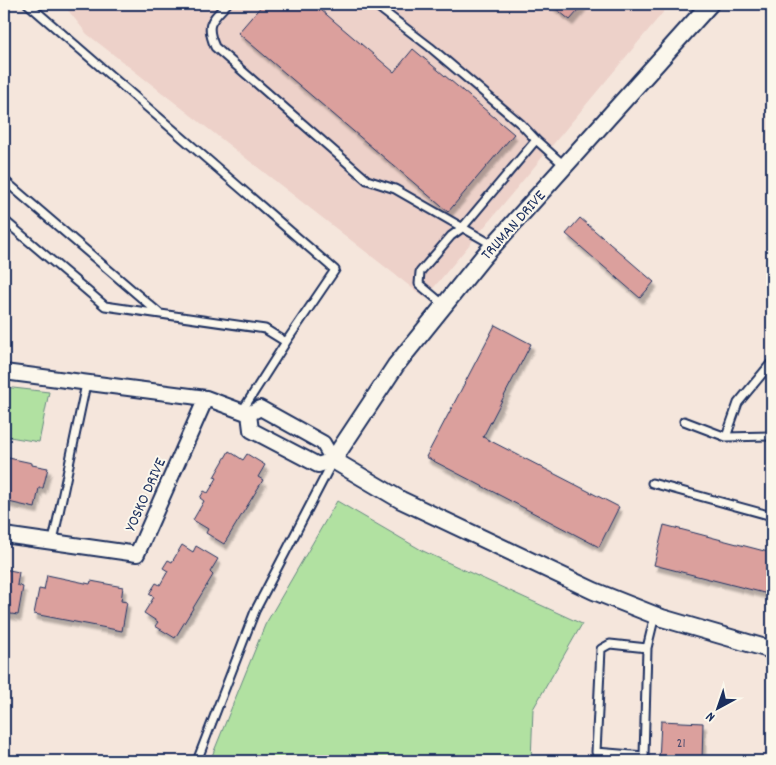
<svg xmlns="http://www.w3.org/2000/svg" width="776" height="765" viewBox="0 0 776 765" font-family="Dekko,sans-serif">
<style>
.built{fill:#edd1c9}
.green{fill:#b1e1a1;stroke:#668880}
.building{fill:#dba09d;stroke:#1b2f5e;filter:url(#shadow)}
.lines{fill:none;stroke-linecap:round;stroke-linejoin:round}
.service-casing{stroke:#1b2f5e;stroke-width:11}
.minor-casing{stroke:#1b2f5e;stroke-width:18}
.tertiary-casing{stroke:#1b2f5e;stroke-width:20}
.service{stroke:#fbf7ec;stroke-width:7}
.minor{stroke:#fbf7ec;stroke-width:14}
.tertiary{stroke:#fbf7ec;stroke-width:16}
.labels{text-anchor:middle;stroke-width:4;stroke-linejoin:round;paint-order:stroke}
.number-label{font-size:14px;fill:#4b4b6e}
.street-label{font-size:16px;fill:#1b2f5e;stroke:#fbf7ec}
</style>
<defs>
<filter id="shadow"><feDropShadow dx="3" dy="5.5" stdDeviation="1" flood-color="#0004"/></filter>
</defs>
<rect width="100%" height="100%" fill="#f5e6dc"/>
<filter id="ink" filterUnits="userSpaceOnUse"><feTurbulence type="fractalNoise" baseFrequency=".02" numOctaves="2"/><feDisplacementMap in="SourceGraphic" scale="10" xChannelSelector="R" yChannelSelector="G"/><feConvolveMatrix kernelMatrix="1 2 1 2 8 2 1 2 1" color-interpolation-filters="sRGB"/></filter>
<g filter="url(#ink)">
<!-- built -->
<path class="built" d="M63,4H670L425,298L87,34Z"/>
<!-- green -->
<path class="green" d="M4,387L49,392L39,442L4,436Z
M337,501L423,551L582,624L533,709L531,761H210L265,625Z"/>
<!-- building -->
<path class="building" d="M263,4H314L394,72L413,49L514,134L448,212L238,33Z
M550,4H584L570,20Z
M580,218L654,282L640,298L566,234Z
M495,325L531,344L483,437L619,507L599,547L426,457Z
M229,451L243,460L247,454L265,465L258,477L263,480L224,544L206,533L208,529L193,520L204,501L200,498L204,491L208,493L217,478L214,477Z
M4,457L32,463V465L48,468L43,488H39L35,508L4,501Z
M664,525L772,553V595L654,565Z
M182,545L193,552L196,546L218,559L210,572L213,575L175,638L155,626L158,622L144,613L154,597L149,594L156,583L160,585L168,571L163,568L168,560L172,562Z
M4,569L19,572L17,585L23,587L18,615L4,613Z
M47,575L90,584L91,581L123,587L121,601L127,602L122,631L34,614L39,589L44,590Z
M661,721L703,723L702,761H659Z"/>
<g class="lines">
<defs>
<path id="service" d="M28,4L335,270L286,342
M227,4C211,21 205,24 215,47L367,180L395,189L493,245
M374,4L430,47L521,124L536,140
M4,180L159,313
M4,220L105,306L265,329L286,342L242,411
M444,305L419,284L420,272L451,236L462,228L536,140L565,166
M684,421L726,437L772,436
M726,437L738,403L772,362
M652,483L772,516
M53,541L86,384
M647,648L610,644L601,649L596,752L644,756L647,648L655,615
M197,761L255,611L333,461"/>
<path id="minor" d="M4,372L206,398L249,414L260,408L323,443L333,460L318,465L251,430L249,414
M4,535L137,554L206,398"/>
<path id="tertiary" d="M710,4L483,257L396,365L333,460L401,500L594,591L662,618L772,650"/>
</defs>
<!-- service casing -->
<use href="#service" class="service-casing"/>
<!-- minor casing -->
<use href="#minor" class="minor-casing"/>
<!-- tertiary casing -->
<use href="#tertiary" class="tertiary-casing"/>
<!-- service -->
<use href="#service" class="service"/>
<!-- minor -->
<use href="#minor" class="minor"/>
<!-- tertiary -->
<use href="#tertiary" class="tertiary"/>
</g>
</g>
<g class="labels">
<!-- number labels -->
<g class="number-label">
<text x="681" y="747">21</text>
</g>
<!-- street labels -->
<g class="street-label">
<text transform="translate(512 224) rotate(-48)" y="6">TRUMAN DRIVE</text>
<text transform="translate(144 494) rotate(-66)" y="6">YOSKO DRIVE</text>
</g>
</g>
<!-- margin -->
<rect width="776" height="765" fill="none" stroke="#fbf7ec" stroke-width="20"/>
<rect x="10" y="10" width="756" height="745" fill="none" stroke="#1b2f5e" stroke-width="2" filter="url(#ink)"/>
<!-- north arrow -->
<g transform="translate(718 708) rotate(220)" stroke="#fbf7ec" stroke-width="4" paint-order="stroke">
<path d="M0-4L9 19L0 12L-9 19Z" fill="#1b2f5e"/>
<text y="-8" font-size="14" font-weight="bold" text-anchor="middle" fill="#1b2f5e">N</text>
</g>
</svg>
